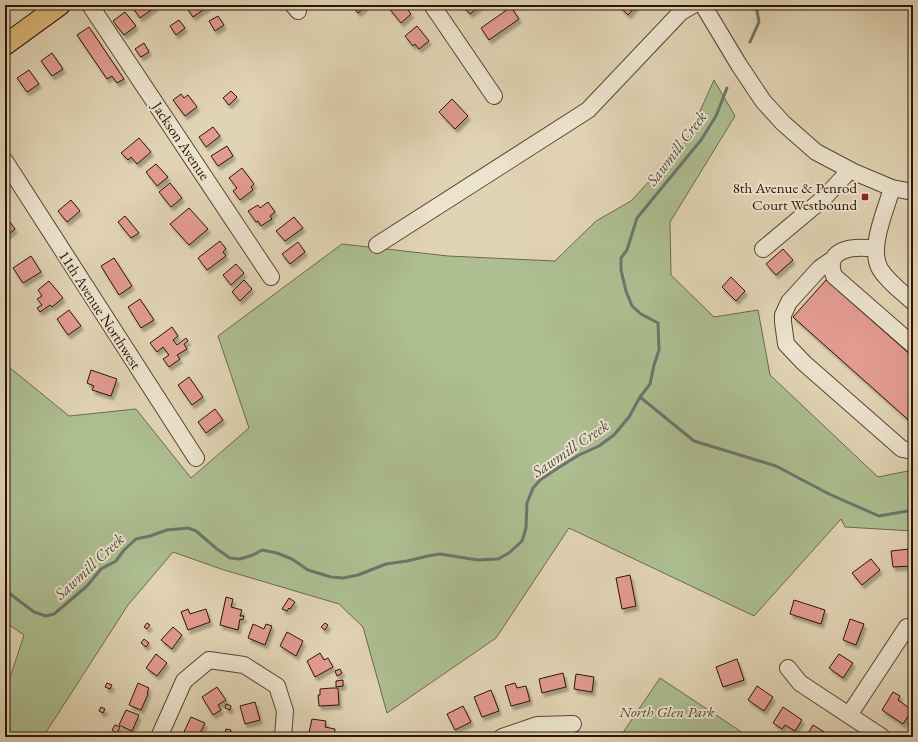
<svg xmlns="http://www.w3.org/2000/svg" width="918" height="742" viewBox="0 0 918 742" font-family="'EB Garamond',serif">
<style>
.green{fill:#adbe91;stroke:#6c694c}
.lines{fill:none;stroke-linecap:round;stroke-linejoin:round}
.stream{stroke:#6a766d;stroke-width:3}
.building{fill:#e29b90;stroke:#2a1408;filter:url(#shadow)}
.minor-casing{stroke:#584433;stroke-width:18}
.major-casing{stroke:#2a1408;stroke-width:22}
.minor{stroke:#ece3ce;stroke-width:16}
.major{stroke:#e0ba7a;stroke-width:20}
.poi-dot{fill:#8f2418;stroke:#ece3ce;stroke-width:1.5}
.labels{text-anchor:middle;stroke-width:4;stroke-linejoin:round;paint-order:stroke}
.street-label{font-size:15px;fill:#2a1408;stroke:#ece3ce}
.poi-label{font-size:15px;fill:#2a1408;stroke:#ece3ce;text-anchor:end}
.park-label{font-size:15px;font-style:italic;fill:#514731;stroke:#ece3ce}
.water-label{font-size:16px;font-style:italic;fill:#4f4d43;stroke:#ece3ce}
</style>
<defs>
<filter id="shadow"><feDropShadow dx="2.5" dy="4" stdDeviation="1" flood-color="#0004"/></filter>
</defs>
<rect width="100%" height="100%" fill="#e1d4b4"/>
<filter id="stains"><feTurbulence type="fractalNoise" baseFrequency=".005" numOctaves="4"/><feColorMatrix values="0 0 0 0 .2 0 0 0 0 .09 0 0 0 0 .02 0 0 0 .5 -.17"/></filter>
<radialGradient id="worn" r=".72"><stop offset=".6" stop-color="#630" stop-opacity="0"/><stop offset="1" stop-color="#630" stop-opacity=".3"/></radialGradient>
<!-- green -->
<path class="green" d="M714,80L735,116L670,222L671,275L714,317L758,310L770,375L878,477L913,470V531L845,527L841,519L754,616L569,528L496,638L387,713L363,627L339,604L221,569L173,552L128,605L43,737H5V693L24,635L5,622V361L9,367L69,416L136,409L191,478L249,428L218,336L342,244L448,256L555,261L596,221L631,201L687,140Z
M660,678L749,737H620Z"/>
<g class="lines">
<!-- stream -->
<path class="stream" d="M750,42L759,22L757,11L758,5
M640,397L694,441L776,466L829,494L879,516L913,510
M5,590L34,612L46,616L54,614L87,586L101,569L116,561L124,550L136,539L150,536L167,530L188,528L196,531L217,549L230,558L240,559L253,555L262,550L277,553L292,559L308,570L331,577L343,578L358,575L386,564L407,561L428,556L440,554L478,560L498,559L509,553L522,541L526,528L527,503L533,488L540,480L558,468L579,455L599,446L614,435L629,417L640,397L650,384L654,365L659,350L658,323L641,314L632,306L626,291L621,270V258L627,250L637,218L701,140L716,116L727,88"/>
</g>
<!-- building -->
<path class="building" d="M131,5H154L155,7L140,18Z
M185,5H210L193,17Z
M352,5H366V6L358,13Z
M390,5H404L411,14L401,23L388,7Z
M462,5H481L470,14Z
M618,5H637L628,15Z
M511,7L519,19L489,40L481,28Z
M125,12L136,26L124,35L113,21Z
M218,16L224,25L215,31L209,21Z
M179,20L185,28L176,35L170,26Z
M417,26L429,41L419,49L415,44L413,46L405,36Z
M89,27L124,79L117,83L112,76L107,79L77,35Z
M144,43L149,52L141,57L135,49Z
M52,53L63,69L52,76L41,61Z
M29,70L39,84L27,92L17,78Z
M231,91L237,97L229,105L223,98Z
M181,94L184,98L188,95L197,107L185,116L173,100Z
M452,99L468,116L455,129L439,112Z
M213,127L220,136L206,147L199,137Z
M139,138L151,152L137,164L131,157L128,160L121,153Z
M227,146L233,156L218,166L211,156Z
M156,164L168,177L157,186L146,172Z
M242,168L254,184L251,187L253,190L240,200L233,191L237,188L229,178Z
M170,183L182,198L171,207L159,192Z
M71,200L80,211L67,222L58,211Z
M268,202L275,212L270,216L272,219L261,226L258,221L256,222L248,211L258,205L260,208Z
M189,208L208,229L189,245L170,224Z
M125,216L139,233L131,238L118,222Z
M294,217L303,228L285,241L276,231Z
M7,218L15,229L5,237V220Z
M220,241L226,249L223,252L226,256L207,270L198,258Z
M298,242L305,252L290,264L282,254Z
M783,249L793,260L776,275L766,264Z
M31,256L41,272L23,283L13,268Z
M114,258L132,286L119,295L101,266Z
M236,264L244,273L231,285L223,275Z
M731,277L745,291L736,301L722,287Z
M244,280L252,289L240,301L232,292Z
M826,280L913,357V424L793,317Z
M49,281L63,298L52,307L50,305L40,312L37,308L42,305L37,299L42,296L38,290Z
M140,299L154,320L141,328L128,307Z
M69,310L81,326L68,335L57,319Z
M172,327L178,336L173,340L177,345L186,338L188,341L184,344L187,349L177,355L180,359L169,367L163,359L169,355L163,347L157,352L150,343Z
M91,370L117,379L111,396L92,390L94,386L87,383Z
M189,377L203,397L192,405L178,385Z
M215,409L223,420L206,433L198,422Z
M909,549L911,566L893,567L891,551Z
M871,559L880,570L862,585L852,573Z
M630,575L636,606L622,609L616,578Z
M226,597L233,599L231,607L242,610L240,616H244L243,620L240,619L238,630L220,625Z
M289,598L295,602L290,609L289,608L287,611L282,609Z
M794,600L825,610L821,624L790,614Z
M188,609L190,614L206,609L210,622L188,630L181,612Z
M850,619L864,624L856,645L843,640Z
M147,623L150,625L147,629L144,627Z
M325,623L328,625L325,630L321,627Z
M253,624L264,629L266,624L272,626L265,645L248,638Z
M173,627L182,635L172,649L161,640Z
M287,632L303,641L296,656L280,646Z
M144,639L149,643L146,647L141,643Z
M320,653L324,660L328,658L333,667L315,677L307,661Z
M156,654L167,663L157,676L146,668Z
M839,654L853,663L843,678L829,668Z
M737,659L744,680L723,687L716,667Z
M340,669L342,673L337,676L335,671Z
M563,673L566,687L542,693L539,679Z
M576,674L594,677L592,692L574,689Z
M343,680V686L336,687V681Z
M107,683L112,685L110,689L105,687Z
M138,683L149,688L147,693L148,694L141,710L129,705Z
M515,683L517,688L526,686L530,701L511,706L505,686Z
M757,686L773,697L764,711L748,700Z
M217,687L226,700L218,705L221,710L213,715L202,697Z
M332,688H338L339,705L319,706L318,695H320V689Z
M491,690L499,711L482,717L474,697Z
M893,692L900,696L898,700L912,710L903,724L882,710Z
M255,702L260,720L245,724L240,706Z
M226,704L231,706L230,710L225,708Z
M463,706L471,722L455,730L447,714Z
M101,707L105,709L103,713L99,711Z
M783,707L802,720L795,731L785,725L782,729L773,723Z
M126,710L139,715L132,731L119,725Z
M191,717L205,723L200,733L205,735L204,737H190L183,734Z
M312,719L326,721L325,727L335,729L334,737H308Z
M115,725L120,727L117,733L112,730Z
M813,725L831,736V737H806Z
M226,729L231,730L230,734L225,732Z"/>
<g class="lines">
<defs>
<path id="minor" d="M90,5L271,277
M293,5L298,11
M432,5L494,96
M703,5L739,65L763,101L783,123L816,152L854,172L892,188L913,192
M5,161L196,458
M892,188C886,210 868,248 880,269C888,282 902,292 913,302
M377,245L588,110L681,12L693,5
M763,249L824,198L850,170
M876,249C856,246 823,247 834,276L913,345
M833,259L820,268L789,302L783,315V322L786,344L804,363L902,449L913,451
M788,668L800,683L882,737
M849,715L907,627
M159,737L184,681L209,660L244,665L277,686L285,711L283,737
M502,737L537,725L573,724"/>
<path id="major" d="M5,45L60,5"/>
</defs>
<!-- minor casing -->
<use href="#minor" class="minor-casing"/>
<!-- major casing -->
<use href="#major" class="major-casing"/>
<!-- minor -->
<use href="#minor" class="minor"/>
<!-- major -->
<use href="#major" class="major"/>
</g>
<!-- markers -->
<rect class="poi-dot" x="861" y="193" width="8" height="8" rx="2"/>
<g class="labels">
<!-- street labels -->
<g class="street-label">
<text transform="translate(181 141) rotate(56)" y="5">Jackson Avenue</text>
<text transform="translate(100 310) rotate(57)" y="5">11th Avenue Northwest</text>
</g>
<!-- poi labels -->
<g class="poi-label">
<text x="857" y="193">8th Avenue &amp; Penrod<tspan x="857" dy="17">Court Westbound</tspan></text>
</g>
<!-- park labels -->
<g class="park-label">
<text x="667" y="717">North Glen Park</text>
</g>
<!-- water labels -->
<g class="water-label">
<text transform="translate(676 148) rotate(-53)" y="6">Sawmill Creek</text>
<text transform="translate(570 448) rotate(-34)" y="6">Sawmill Creek</text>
<text transform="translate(89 566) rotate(-43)" y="6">Sawmill Creek</text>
</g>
</g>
<!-- margin -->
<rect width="918" height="742" fill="none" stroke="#e1d4b4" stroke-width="20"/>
<rect x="6" y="6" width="906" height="730" fill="none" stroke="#2a1408" stroke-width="2"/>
<rect x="10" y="10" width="898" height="722" fill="none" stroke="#2a1408"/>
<rect width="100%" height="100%" filter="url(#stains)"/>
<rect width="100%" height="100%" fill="url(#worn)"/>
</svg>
